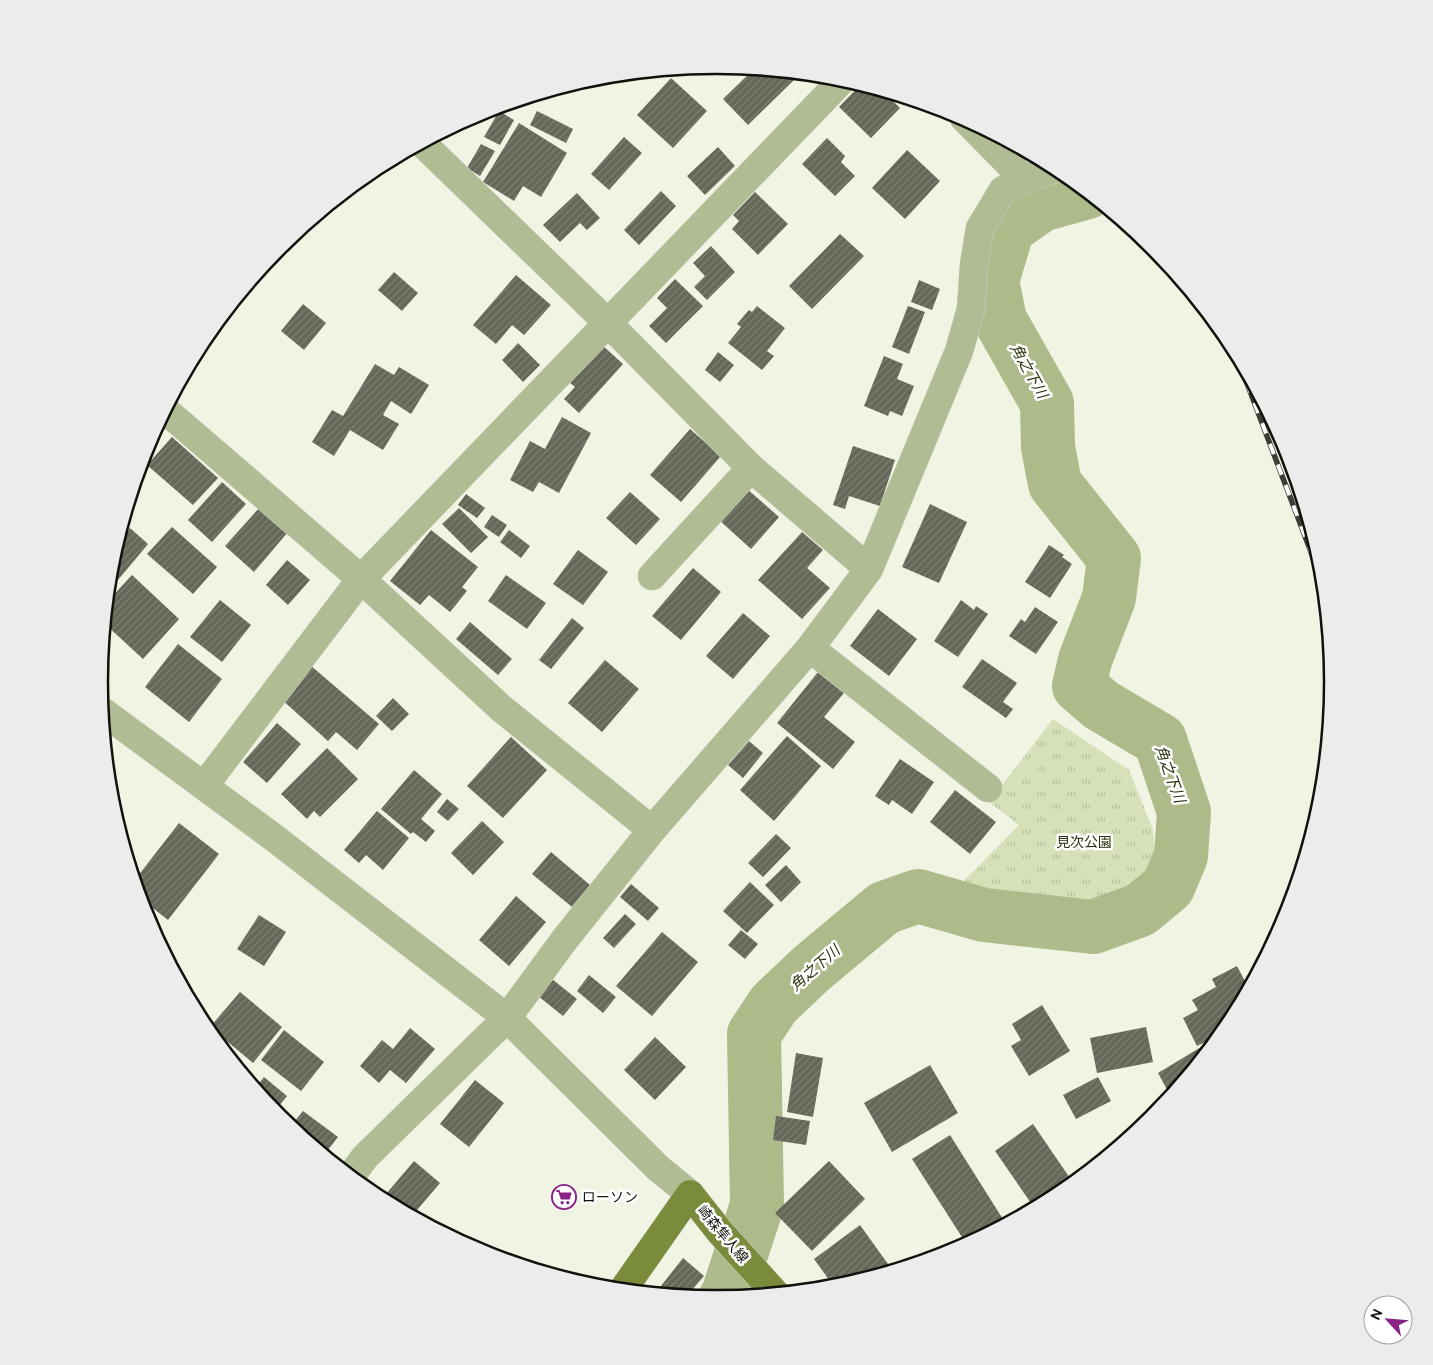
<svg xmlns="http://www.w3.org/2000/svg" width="1433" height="1365" viewBox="0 0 1433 1365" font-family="Ubuntu,'Noto Sans JP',sans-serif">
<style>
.park{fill:url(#park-tufts)}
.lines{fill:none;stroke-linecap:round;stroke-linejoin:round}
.river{stroke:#adba89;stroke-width:54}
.building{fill:url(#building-hatch)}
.minor-casing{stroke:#ccd1c1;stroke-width:29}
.major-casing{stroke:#ccd1c1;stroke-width:29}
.minor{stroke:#b0bc93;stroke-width:28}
.major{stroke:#7a8c3b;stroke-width:28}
.rail-casing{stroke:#3d3f37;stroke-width:5.5}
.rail{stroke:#fff;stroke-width:4;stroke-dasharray:11;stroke-linecap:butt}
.labels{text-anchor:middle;stroke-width:5;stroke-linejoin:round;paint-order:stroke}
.park-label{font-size:14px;fill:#272e08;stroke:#fff}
.poi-label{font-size:14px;fill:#10120c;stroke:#fff;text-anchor:start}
.street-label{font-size:14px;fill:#10120c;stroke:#fff}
.water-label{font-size:15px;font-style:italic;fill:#2c340e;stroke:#fff}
.rim{fill:none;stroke:#10120c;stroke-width:2.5}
</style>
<defs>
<pattern id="park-tufts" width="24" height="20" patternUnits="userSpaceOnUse" patternTransform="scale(1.25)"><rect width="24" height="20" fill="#d6e1ba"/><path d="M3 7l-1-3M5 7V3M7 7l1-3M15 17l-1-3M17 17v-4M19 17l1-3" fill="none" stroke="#b7c09f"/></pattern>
<pattern id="building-hatch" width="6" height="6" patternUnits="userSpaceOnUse" patternTransform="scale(1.25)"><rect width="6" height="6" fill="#636858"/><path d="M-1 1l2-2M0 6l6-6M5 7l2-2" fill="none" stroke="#7c8074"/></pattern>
</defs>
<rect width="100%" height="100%" fill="#f0f5e3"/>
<!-- park -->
<path class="park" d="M1053,719L1129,770L1153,830L1156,860L1132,893L1104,908L1078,917L1036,914L996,901L959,886L1019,825L989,802Z"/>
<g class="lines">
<!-- river -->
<path class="river" d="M725,1299L728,1294L757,1205L754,1034L774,1004L812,968L884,908L918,896L984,915L1093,927L1140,910L1168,887L1181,856L1184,812L1160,740L1101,705L1079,686L1085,660L1109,598L1114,558L1055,484L1048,447L1047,403L1000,320L992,281L1008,228L1041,205L1088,192"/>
</g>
<!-- building -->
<path class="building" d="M754,69L786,72L794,80L748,125L723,99Z
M671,78L707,111L673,148L637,115Z
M861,84L882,90L900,108L871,138L839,107Z
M499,111L514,120L500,145L484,137Z
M537,111L573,129L566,143L530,125Z
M519,123L567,153L541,197L523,186L514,201L483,182Z
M624,137L642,153L609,190L591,174Z
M827,138L845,156L841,162L855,176L835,196L802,164Z
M481,144L495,151L480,176L467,168Z
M718,147L735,166L705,195L687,176Z
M907,150L940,181L905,219L872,188Z
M661,191L676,206L639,245L624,230Z
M755,192L788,224L758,255L732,229L739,221L733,215Z
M577,193L600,218L587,230L580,223L560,242L543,225Z
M840,234L864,256L812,309L789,286Z
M711,246L735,272L707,300L694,287L705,276L693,263Z
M394,272L418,293L402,311L378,290Z
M516,275L551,305L524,335L512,325L496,344L473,325Z
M675,279L703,306L666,343L649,326L667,308L657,298Z
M919,280L940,289L932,310L911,302Z
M303,304L326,323L304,350L281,331Z
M757,306L785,328L767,351L774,356L762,370L728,343L741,327L737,324L749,310L752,312Z
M908,306L925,312L909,354L892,347Z
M518,343L540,365L523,382L502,360Z
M601,344L623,364L579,413L564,399L575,387L568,381Z
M718,352L734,365L720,382L705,370Z
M884,356L903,364L897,379L914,386L902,416L890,411L888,416L864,406Z
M375,364L394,375L399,367L429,385L411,414L391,401L383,415L399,424L383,450L350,430L334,456L312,442L332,410L343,416Z
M562,417L591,433L559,493L539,482L533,492L510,480L530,441L545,449Z
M156,428L159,432L148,443Z
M690,429L721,456L681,502L650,475Z
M172,437L218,478L193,505L147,465Z
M853,446L895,460L880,506L849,496L845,509L833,505Z
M222,482L246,504L212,542L188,520Z
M746,488L779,517L751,549L718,519Z
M630,492L660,519L636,545L606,518Z
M466,494L485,508L477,518L458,505Z
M930,504L967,522L939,583L902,567Z
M260,507L288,532L254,572L225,546Z
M459,508L488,537L471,553L442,524Z
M492,515L507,525L499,537L484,527Z
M172,527L217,567L193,594L147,554Z
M130,528L148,544L108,592L111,562L116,545Z
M431,530L478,567L462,587L467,591L450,612L429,595L420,605L390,581Z
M509,530L530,546L521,558L500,542Z
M802,532L823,550L807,568L830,588L802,619L758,580Z
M1049,545L1064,555L1062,557L1072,564L1050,598L1025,582Z
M578,550L608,572L583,605L553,584Z
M287,560L310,580L288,605L266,585Z
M693,568L721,592L681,640L652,616Z
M132,575L179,619L143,659L105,624L107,602Z
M506,575L546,603L527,629L488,601Z
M220,600L251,625L222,662L190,637Z
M961,600L974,610L976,606L988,614L958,657L934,641Z
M1035,607L1058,622L1036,654L1009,636L1021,619L1025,622Z
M878,609L917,639L889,676L850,646Z
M743,613L770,636L733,679L706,656Z
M572,618L584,628L551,669L539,660Z
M470,622L512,659L498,675L456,639Z
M178,644L222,679L189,722L145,687Z
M982,659L1017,683L1003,702L1013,709L1006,718L962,687Z
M605,660L639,689L602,732L568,703Z
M310,665L379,724L357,750L336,732L328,741L281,699Z
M818,672L844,693L824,717L855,742L833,769L777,723Z
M393,698L409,714L392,731L376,716Z
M277,723L301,744L267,783L243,762Z
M787,736L821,766L774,821L740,790Z
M511,737L547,770L503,818L467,786Z
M749,741L763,753L743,778L728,765Z
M327,748L358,779L320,817L314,811L307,819L281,794Z
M900,759L934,782L912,814L892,800L889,805L875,796Z
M414,770L442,794L421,819L435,831L426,842L413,832L411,834L381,809Z
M955,790L996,822L970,854L930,822Z
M447,799L459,809L448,821L437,812Z
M377,811L409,838L383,870L366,855L359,863L344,850Z
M482,821L504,842L473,875L451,853Z
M179,823L219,854L168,920L140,898L134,881Z
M776,834L791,848L763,877L748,863Z
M551,852L590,885L572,907L532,874Z
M786,865L801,882L781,902L765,885Z
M750,882L774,905L747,933L723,911Z
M631,884L659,908L648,921L620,897Z
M516,896L546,922L509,966L479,940Z
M1290,909L1287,919L1286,921L1281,914Z
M625,914L636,924L614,948L603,938Z
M259,915L286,932L264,966L237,949Z
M741,930L758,944L745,959L728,945Z
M662,932L698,962L652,1016L616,986Z
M1237,966L1249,989L1243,1001L1227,1009L1232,1017L1220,1022L1225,1032L1197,1046L1183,1018L1198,1010L1192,1000L1216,987L1212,979Z
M589,975L616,997L603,1013L577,991Z
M552,979L577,999L563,1016L538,996Z
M240,992L282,1027L253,1063L210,1027Z
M1042,1005L1070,1051L1029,1076L1011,1046L1021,1040L1012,1024Z
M1146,1027L1153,1062L1097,1073L1090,1038Z
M410,1028L435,1049L406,1083L390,1070L379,1083L360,1066L382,1040L393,1049Z
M284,1030L324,1062L301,1091L261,1060Z
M655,1037L686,1067L655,1100L624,1070Z
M1206,1044L1210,1050L1171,1097L1158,1073Z
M796,1053L823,1058L813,1117L787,1112Z
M930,1065L958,1113L892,1152L864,1103Z
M264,1077L287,1096L274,1112L255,1088Z
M1098,1077L1111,1101L1076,1119L1063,1095Z
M475,1080L504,1103L469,1147L440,1124Z
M303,1111L338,1137L324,1155L290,1127Z
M776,1116L810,1121L806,1145L773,1140Z
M1033,1124L1074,1184L1059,1196L1035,1209L995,1151Z
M950,1135L1006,1224L967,1245L912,1159Z
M414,1161L440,1183L412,1216L381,1200Z
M829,1161L865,1199L812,1251L775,1213Z
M860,1225L893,1271L835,1288L814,1259Z
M683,1258L704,1276L686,1297L661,1295L657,1291Z"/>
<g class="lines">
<defs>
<path id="minor" d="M964,118L1024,179
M422,143L608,323L751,468L869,569
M165,410L361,579L502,709L652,830
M652,576L751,468
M810,648L988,788
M102,711L273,837L507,1018L658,1168L690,1194
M204,786L361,579L843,79
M350,1177L365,1157L507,1018L565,939L652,830L810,648L869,569L959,351L971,309L974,265L980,228L1003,190L1024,179L1057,168"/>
<path id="major" d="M622,1291L690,1194L720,1232L776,1294"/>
</defs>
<!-- minor casing -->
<use href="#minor" class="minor-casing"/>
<!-- major casing -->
<use href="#major" class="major-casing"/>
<!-- minor -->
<use href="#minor" class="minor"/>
<!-- major -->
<use href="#major" class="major"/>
<defs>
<path id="rail" d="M1231,341L1325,589"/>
</defs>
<!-- rail casing -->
<use href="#rail" class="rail-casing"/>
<!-- rail -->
<use href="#rail" class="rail"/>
</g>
<!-- icons -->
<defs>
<symbol id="supermarket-ring" viewBox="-11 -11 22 22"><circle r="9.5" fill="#fff" stroke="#8b2186" stroke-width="1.5"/><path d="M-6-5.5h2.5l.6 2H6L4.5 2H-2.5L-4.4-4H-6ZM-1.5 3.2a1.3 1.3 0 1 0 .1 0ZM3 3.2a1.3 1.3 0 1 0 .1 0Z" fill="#8b2186"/></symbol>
</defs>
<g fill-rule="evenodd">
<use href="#supermarket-ring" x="550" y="1183" width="28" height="28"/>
</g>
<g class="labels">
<!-- park labels -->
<g class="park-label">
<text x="1084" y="847">見次公園</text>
</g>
<!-- poi labels -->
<g class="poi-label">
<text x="582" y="1202">ローソン</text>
</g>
<!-- street labels -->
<g class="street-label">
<text transform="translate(723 1234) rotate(50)" y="5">崎森隼人線</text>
</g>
<!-- water labels -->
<g class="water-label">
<text transform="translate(1029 371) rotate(61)" y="5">角之下川</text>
<text transform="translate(1170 774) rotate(70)" y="5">角之下川</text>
<text transform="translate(815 968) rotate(-41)" y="5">角之下川</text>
</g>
</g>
<!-- crop -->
<path d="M0 0H1433V1365H0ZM108 682a608 608 0 1 1 1216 0a608 608 0 1 1-1216 0Z" fill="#ececec" fill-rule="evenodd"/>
<path class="rim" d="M108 682a608 608 0 1 1 1216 0a608 608 0 1 1-1216 0Z"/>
<!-- north arrow -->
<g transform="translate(1388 1320) rotate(296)"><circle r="24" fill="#ffffff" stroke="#9fa09e"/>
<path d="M0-4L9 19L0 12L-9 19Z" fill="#8b2186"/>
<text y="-8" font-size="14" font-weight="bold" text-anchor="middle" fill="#10120c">N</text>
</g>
</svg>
